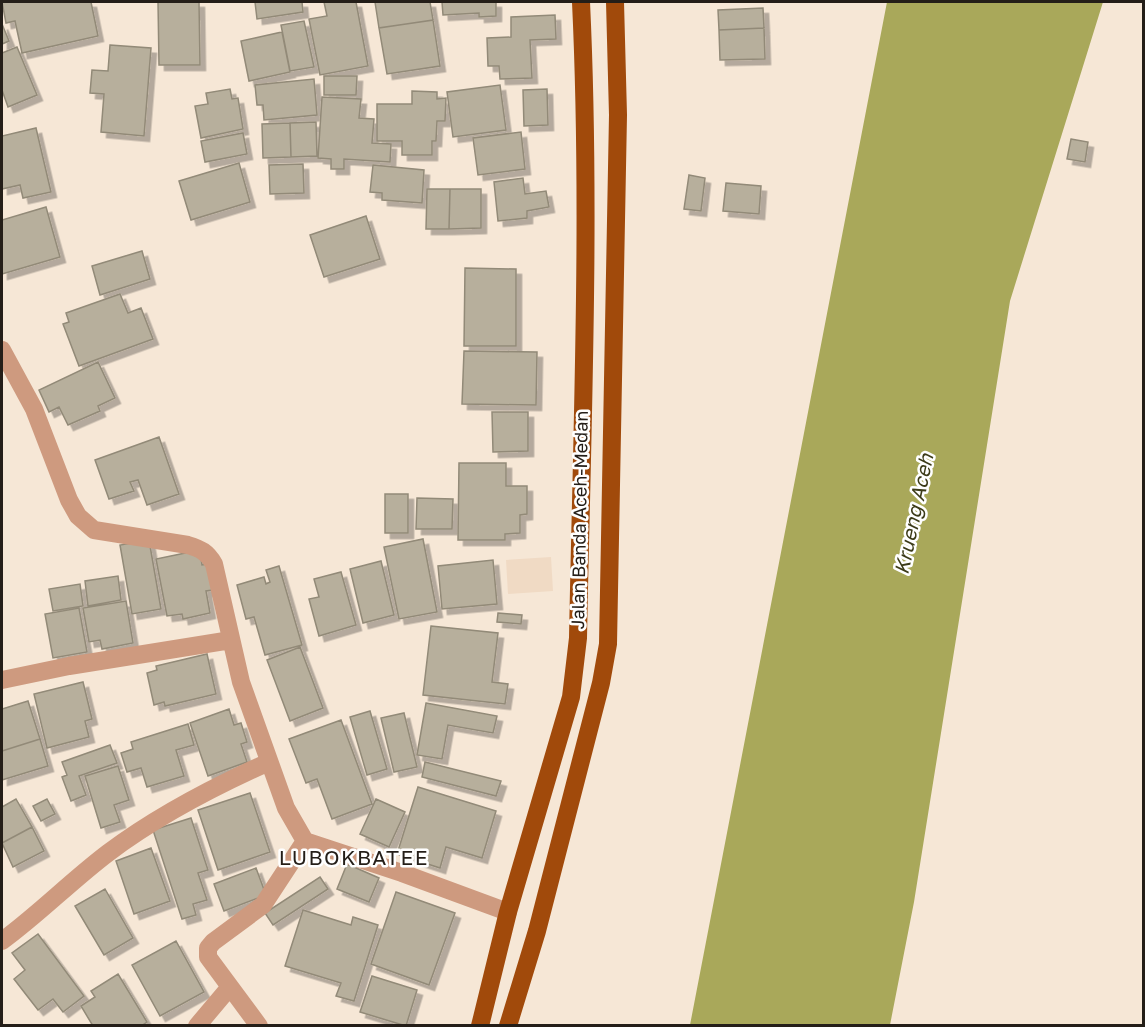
<svg xmlns="http://www.w3.org/2000/svg" width="1145" height="1027" viewBox="0 0 1145 1027" font-family="'Golos Text',sans-serif">
<style>
.built{fill:#f0dac4}
.water{fill:#a9a85a}
.building{fill:#b7af9c;stroke:#928a78;stroke-width:1.5;filter:url(#shadow)}
.lines{fill:none;stroke-linecap:round;stroke-linejoin:round}
.minor{stroke:#ce9a7f;stroke-width:18}
.trunk{stroke:#a14a0b;stroke-width:18}
.labels{text-anchor:middle;stroke-width:5;stroke-linejoin:round;paint-order:stroke}
.street-label{font-size:18px;fill:#241e18;stroke:#fff}
.water-label{font-size:20px;font-style:italic;fill:#3c3b18;stroke:#fff}
.quarter-label{font-size:21px;letter-spacing:1.5px;fill:#241e18;stroke:#fff}
</style>
<defs>
<filter id="shadow"><feDropShadow dx="5.5" dy="5.5" stdDeviation="0" flood-color="#0004"/></filter>
</defs>
<rect width="100%" height="100%" fill="#f6e7d6"/>
<!-- built -->
<path class="built" d="M551,557L553,591L508,594L506,560Z"/>
<!-- water -->
<path class="water" d="M887,2H1103L1010,301L914,902L890,1025H690Z"/>
<!-- building -->
<path class="building" d="M2,2H91L98,36L22,53L15,21L6,23Z
M158,2H199L200,65H159Z
M255,2H302L303,12L257,19Z
M324,2H356L368,66L320,75L309,19L327,16Z
M375,2H430L433,20L379,28Z
M442,2H496V16L479,17V13L443,15Z
M763,8L764,28L719,30L718,10Z
M555,15L556,39L530,40L532,78L500,79L499,66H488L487,38L511,37V17Z
M433,20L440,66L387,74L379,28Z
M304,21L314,67L290,71L281,25Z
M2,24L9,41L2,44Z
M764,28L765,59L720,60L719,30Z
M282,32L290,72L249,81L241,41Z
M110,45L151,48L144,136L101,132L104,94L90,93L92,70L108,71Z
M17,47L37,95L8,107L2,90V53Z
M324,76H357L356,95H324Z
M314,79L317,115L264,120L263,105H257L255,85Z
M500,85L506,130L453,137L447,92Z
M230,89L232,99L238,98L243,129L201,138L195,106L208,104L206,93Z
M547,89L548,125L524,126L523,90Z
M412,91L437,92V99L446,98L445,121H437L436,141H432V155H402V141H377V104H412Z
M322,97L361,99L359,118L374,119L372,143L391,144L390,162L344,159V169H331V159L318,158Z
M316,122L317,156L291,157L290,123Z
M290,123L291,157L263,158L262,124Z
M36,128L51,192L23,198L20,185L2,189V136Z
M521,132L525,169L478,175L473,138Z
M243,133L247,154L205,162L201,141Z
M1071,139L1088,142L1085,162L1067,159Z
M239,163L250,202L191,220L179,181Z
M303,164L304,193L270,194L269,165Z
M373,165L424,170L422,203L382,200V193L370,192Z
M689,175L705,178L701,211L684,209Z
M523,178L525,194L546,191L549,207L527,211V218L498,221L494,182Z
M726,183L761,186L759,214L723,211Z
M427,189H450L449,229H426Z
M450,189H481V228L449,229Z
M46,207L60,257L2,274V220Z
M366,216L380,259L324,277L310,235Z
M142,251L150,279L100,295L92,266Z
M465,268L516,269V346H464Z
M120,294L128,313L141,308L153,339L79,366L63,324L69,322L66,313Z
M464,351L537,352L536,405L462,404Z
M98,362L115,398L98,406L100,411L68,425L59,407L49,412L39,390Z
M492,412H528V451L493,452Z
M159,437L179,494L147,505L138,480L130,482L134,491L109,499L95,460Z
M459,463H506V486H527V514L520,515V533L505,534V540H458Z
M385,494H408V533H385Z
M417,498L453,499L452,529H416Z
M423,539L437,612L399,619L384,547Z
M149,540L161,609L132,614L120,545Z
M200,550L202,565L208,564L213,590L206,591L210,613L183,619L182,614L167,616L156,559Z
M493,560L497,604L442,609L438,566Z
M381,561L394,615L363,623L350,569Z
M279,566L302,645L265,655L254,617L246,619L237,585L264,577L266,584L270,582L266,570Z
M341,572L356,625L319,636L309,599L319,597L314,579Z
M118,576L121,600L88,606L85,581Z
M80,584L83,606L53,611L49,589Z
M126,601L133,643L102,649L100,640L89,642L83,608Z
M79,608L87,652L53,658L45,614Z
M498,613L522,615L521,624L497,622Z
M431,626L498,633L492,682L508,684L505,704L423,695Z
M300,647L323,708L290,721L267,660Z
M207,654L216,694L165,706L164,702L154,705L147,673L157,670L156,666Z
M83,682L92,719L85,721L89,737L47,748L34,694Z
M28,701L40,739L2,751V709Z
M426,703L497,716L493,733L448,725L442,759L417,755Z
M229,709L234,725L241,723L247,742L241,744L247,762L208,776L190,723Z
M370,711L387,769L367,775L350,717Z
M404,713L417,767L394,772L381,718Z
M341,720L372,804L332,819L317,779L306,783L289,739Z
M188,724L194,745L176,750L184,776L147,787L141,768L127,772L121,753L133,749L131,742Z
M40,739L48,766L2,780V751Z
M110,745L117,763L79,776L86,795L71,801L62,777L67,775L62,762Z
M425,762L501,781L496,796L422,777Z
M118,766L129,800L114,805L120,822L101,828L85,776Z
M418,787L496,811L482,858L446,847L440,868L397,854Z
M250,793L270,852L218,870L198,810Z
M16,799L32,827L2,843V807Z
M47,799L55,814L41,821L33,806Z
M376,799L405,812L389,847L360,834Z
M191,818L208,870L198,873L207,900L193,904L196,915L182,919L153,830Z
M32,827L44,851L13,867L2,843Z
M151,848L170,901L134,914L116,861Z
M347,864L379,878L369,902L337,889Z
M256,868L266,895L224,911L214,884Z
M320,877L328,889L273,925L265,913Z
M105,889L133,938L104,955L75,906Z
M396,892L455,913L429,985L371,964Z
M303,910L351,925L353,917L378,925L354,1001L336,996L341,983L285,966Z
M38,934L84,996L63,1012L53,999L38,1010L14,979L25,970L12,953Z
M176,941L204,992L160,1016L132,965Z
M118,974L147,1022L141,1026H93L81,1006L95,997L91,991Z
M372,976L417,990L406,1026L360,1012Z"/>
<g class="lines">
<!-- minor -->
<path class="minor" d="M2,350L34,409L69,500L78,516L94,530L188,545C201,549 207,552 214,564L241,682L286,808L305,841L402,873L508,912
M2,680L69,666L231,640
M2,941C39,914 71,881 108,853C157,816 213,787 269,762
M197,1026L229,988
M259,1026L208,957V948L213,942L263,905L305,841"/>
<!-- trunk -->
<path class="trunk" d="M480,1026L508,912L571,697L578,638C582,426 591,213 581,2
M508,1026L537,931L601,683L608,644L618,115L615,2"/>
</g>
<g class="labels">
<!-- street labels -->
<g class="street-label">
<text transform="translate(580 520) rotate(-89)" y="6">Jalan Banda Aceh-Medan</text>
</g>
<!-- water labels -->
<g class="water-label">
<text transform="translate(914 514) rotate(-78)" y="7">Krueng Aceh</text>
</g>
<!-- quarter labels -->
<g class="quarter-label">
<text x="354" y="865">LUBOKBATEE</text>
</g>
</g>
<!-- border -->
<rect width="1145" height="1027" fill="none" stroke="#241e18" stroke-width="6"/>
</svg>
